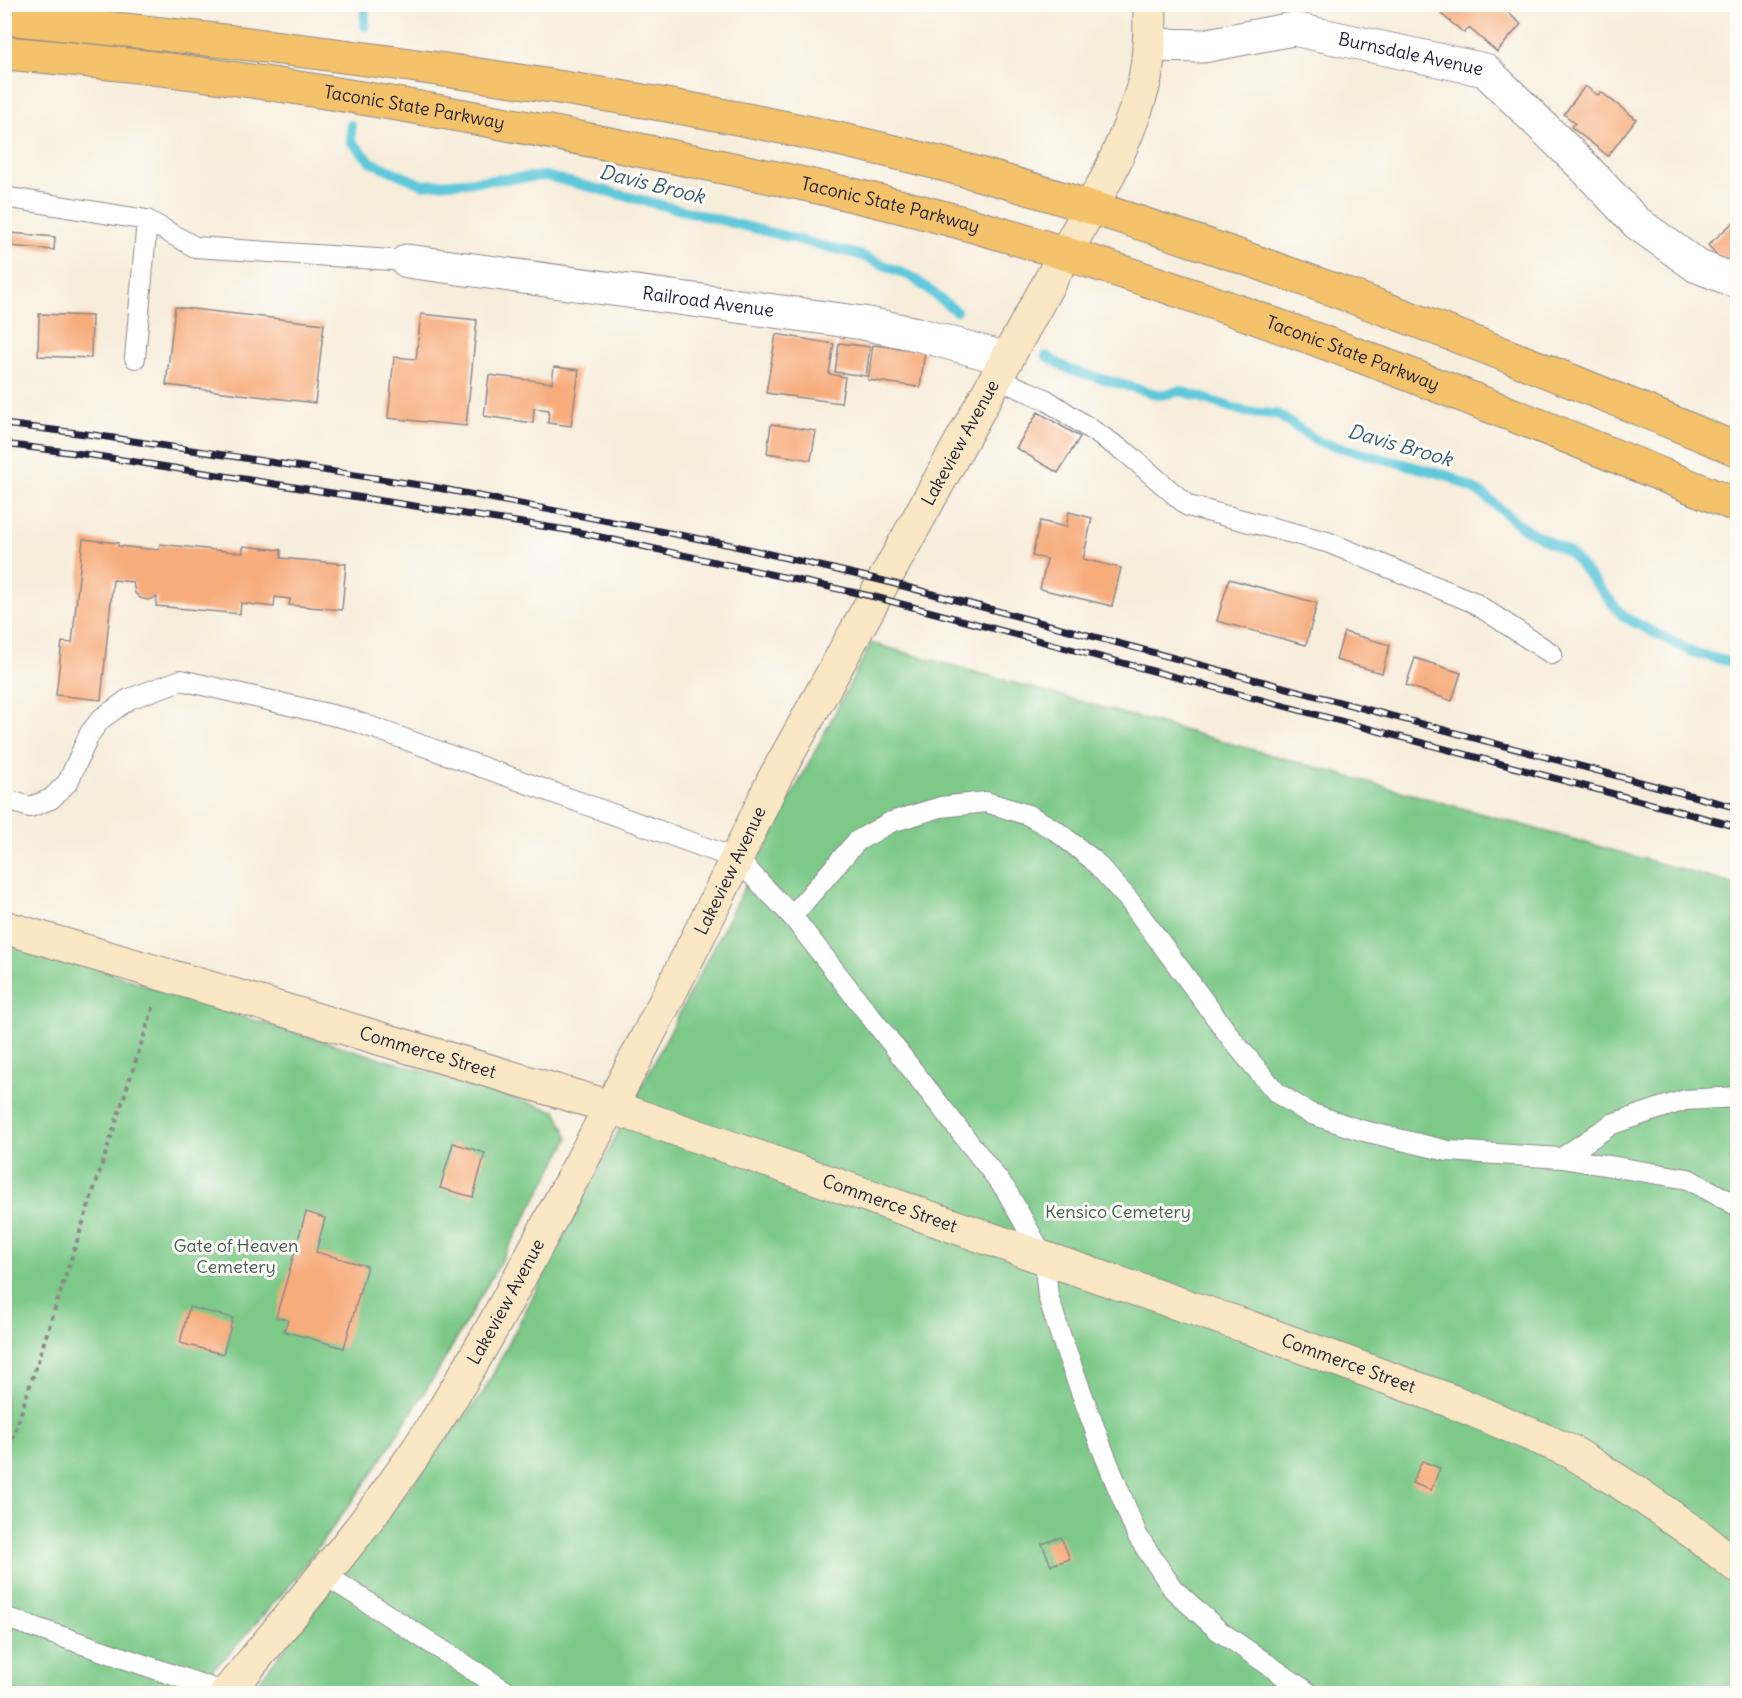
<svg xmlns="http://www.w3.org/2000/svg" width="1742" height="1698" viewBox="0 0 1742 1698" font-family="Delius,sans-serif">
<style>
.green{fill:#7cc988;stroke:#4f7662;stroke-width:1.5}
.lines{fill:none;stroke-linecap:round;stroke-linejoin:round}
.stream{stroke:#5fc8db;stroke-width:10}
.building{fill:#f7ac7c}
.lane-casing{stroke:#8c888b;stroke-width:22}
.street-casing{stroke:#8c888b;stroke-width:35}
.secondary-casing{stroke:#8c888b;stroke-width:35}
.highway-casing{stroke:#8c888b;stroke-width:35}
.path{stroke:#8c888b;stroke-width:4;stroke-dasharray:4.5 4.5;stroke-linecap:butt}
.lane{stroke:#fff;stroke-width:20}
.street{stroke:#fff;stroke-width:33}
.secondary{stroke:#fae7c3;stroke-width:33}
.highway{stroke:#f3c26a;stroke-width:33}
.rail-casing{stroke:#22223b;stroke-width:7}
.rail{stroke:#fdfcf7;stroke-width:4.5;stroke-dasharray:14;stroke-linecap:butt}
.labels{text-anchor:middle;stroke-width:6;stroke-linejoin:round;paint-order:stroke}
.street-label{font-size:18px;fill:#22223b;stroke:#fdfcf7}
.park-label{font-size:18px;fill:#425c56;stroke:#fdfcf7}
.water-label{font-size:20px;font-style:italic;fill:#375c73;stroke:#fdfcf7}
</style>
<rect width="100%" height="100%" fill="#fdfcf7"/>
<filter id="ink" filterUnits="userSpaceOnUse"><feTurbulence type="fractalNoise" baseFrequency=".0167" numOctaves="2"/><feDisplacementMap in="SourceGraphic" scale="12" xChannelSelector="R" yChannelSelector="G"/><feConvolveMatrix kernelMatrix="1 2 1 2 8 2 1 2 1" color-interpolation-filters="sRGB"/></filter>
<filter id="wash" filterUnits="userSpaceOnUse"><feTurbulence type="fractalNoise" baseFrequency=".008" numOctaves="4" result="noise"/><feDisplacementMap in="SourceGraphic" scale="24" xChannelSelector="R" yChannelSelector="G"/><feGaussianBlur stdDeviation="1.35" result="paint"/><feColorMatrix in="noise" values="0 0 0 0 0 0 0 0 0 0 0 0 0 0 0 0 0 1.4 0 .05"/><feComposite in="paint" operator="in"/></filter>
<g filter="url(#wash)">
<rect width="100%" height="100%" fill="#f7eddb"/>
<!-- green -->
<path class="green" d="M871,643L1737,885V1693L249,1694L483,1393Z
M4,941L89,966L240,1016L556,1111L569,1138L525,1219L439,1369L372,1474L293,1581L228,1655L197,1683L190,1693H5Z"/>
<g class="lines">
<!-- stream -->
<path class="stream" d="M365,4V26
M351,125V141L371,162L423,185L546,176L860,255L912,277L956,311
M1046,356L1070,370L1160,395L1181,391L1245,412L1277,414L1319,442L1449,476L1484,495L1523,528L1570,553L1624,617L1692,652L1738,664"/>
</g>
<g id="blocks">
<!-- building -->
<path class="building" d="M1449,4H1498L1521,24L1497,52L1469,28L1464,33L1441,14Z
M1585,86L1598,95L1601,92L1636,119L1608,156L1571,127L1575,123L1564,114Z
M1738,218V271L1734,274L1708,245Z
M10,233L55,237L54,250L9,246Z
M175,307L324,324L315,403L166,385Z
M39,314L92,316L91,358L38,356Z
M421,314L477,320L466,426L388,418L394,357L416,359Z
M776,334L834,344L829,374L845,377L841,403L766,393Z
M839,343L870,347L866,376L835,372Z
M873,345L925,351L920,387L868,380Z
M554,367L579,370L571,426L548,423L549,410L534,408L533,423L484,416L489,375L552,383Z
M1038,412L1080,437L1058,473L1016,448Z
M771,424L816,431L811,460L767,453Z
M1069,512L1092,518L1083,559L1121,568L1112,606L1040,589L1047,559L1032,556L1040,521L1066,527Z
M83,539L118,543V546L159,550L160,544L243,553V546L281,550V558L346,564L342,610L289,605L290,599L275,597L274,607L241,603L240,614L156,606L157,597L148,600L140,598L135,593L133,582L113,580L101,700L56,695L62,642L72,643Z
M1229,579L1317,603L1306,645L1217,621Z
M1344,632L1390,645L1382,673L1336,660Z
M1415,658L1461,673L1452,701L1406,685Z
M453,1143L485,1153L473,1197L440,1188Z
M306,1212L325,1218L316,1252L367,1266L344,1348L284,1331L288,1320L276,1317Z
M189,1307L233,1318L223,1354L180,1343Z
M1422,1461L1440,1468L1431,1490L1412,1483Z
M1061,1537L1070,1559L1051,1565L1042,1544Z"/>
</g>
</g>
<g filter="url(#ink)">
<use href="#blocks" fill-opacity="0" stroke="#8c888b" stroke-width="1.5"/>
<g class="lines">
<defs>
<path id="lane" d="M4,197L147,220L195,247L407,261
M135,358L147,220
M996,378L1045,399L1128,454L1188,506L1327,542L1473,602L1552,654
M4,799L30,807L51,799L68,782L90,733L101,719L129,699L181,680L349,719L737,859L792,916L1006,1190L1044,1258L1048,1296L1061,1337L1101,1446L1137,1535L1173,1589L1218,1630L1310,1694
M792,916L857,841L891,822L941,807L986,802L1028,815L1055,830L1092,859L1129,900L1234,1042L1277,1093L1309,1113L1360,1130L1448,1151L1562,1158L1688,1179L1738,1206
M1562,1158L1612,1124L1685,1100L1738,1097
M324,1574L510,1694
M4,1617L226,1693"/>
<g id="street">
<path id="s1" d="M1149,45L1203,46L1293,29L1485,70L1582,165L1637,223L1697,266L1738,282"/>
<path id="s2" d="M407,261L863,323L917,334L1007,359"/>
</g>
<g id="secondary">
<path id="s3" d="M4,927L611,1107L735,1149L1044,1258L1251,1328L1454,1402L1572,1452L1637,1493L1700,1537L1738,1567"/>
<path id="s4" d="M226,1694C296,1608 369,1524 430,1431C482,1352 525,1267 570,1183C641,1051 710,918 773,781L1107,178C1121,148 1134,119 1143,87C1150,60 1150,32 1150,4"/>
</g>
<g id="highway">
<path d="M4,18C187,35 369,57 551,86C687,107 823,132 957,168C1050,193 1142,223 1233,254C1403,313 1571,379 1738,450"/>
<path id="s5" d="M4,53C218,70 429,107 639,150C757,174 876,197 991,231C1246,306 1492,405 1738,506"/>
</g>
</defs>
<!-- lane casing -->
<use href="#lane" class="lane-casing"/>
<!-- street casing -->
<use href="#street" class="street-casing"/>
<!-- secondary casing -->
<use href="#secondary" class="secondary-casing"/>
<!-- highway casing -->
<use href="#highway" class="highway-casing"/>
<!-- path -->
<path class="path" d="M4,1465L154,1005"/>
<!-- lane -->
<use href="#lane" class="lane"/>
<!-- street -->
<use href="#street" class="street"/>
<!-- secondary -->
<use href="#secondary" class="secondary"/>
<!-- highway -->
<use href="#highway" class="highway"/>
<defs>
<path id="rail" d="M4,424L94,435L433,487L731,545L884,581L1738,808
M4,444L91,455L573,531L875,597L1738,827"/>
</defs>
<!-- rail casing -->
<use href="#rail" class="rail-casing"/>
<!-- rail -->
<use href="#rail" class="rail"/>
</g>
</g>
<g class="labels">
<!-- street labels -->
<g class="street-label">
<text dy="6" stroke="none"><textPath href="#s1" startOffset="266">Burnsdale Avenue</textPath></text>
<text dy="6" stroke="none"><textPath href="#s5" startOffset="414">Taconic State Parkway</textPath></text>
<text dy="6" stroke="none"><textPath href="#s5" startOffset="900">Taconic State Parkway</textPath></text>
<text dy="6" stroke="none"><textPath href="#s2" startOffset="304">Railroad Avenue</textPath></text>
<text dy="6" stroke="none"><textPath href="#s5" startOffset="1386">Taconic State Parkway</textPath></text>
<text dy="6" stroke="none"><textPath href="#s4" startOffset="1455">Lakeview Avenue</textPath></text>
<text dy="6" stroke="none"><textPath href="#s4" startOffset="969">Lakeview Avenue</textPath></text>
<text dy="6" stroke="none"><textPath href="#s3" startOffset="442">Commerce Street</textPath></text>
<text dy="6" stroke="none"><textPath href="#s3" startOffset="928">Commerce Street</textPath></text>
<text dy="6" stroke="none"><textPath href="#s4" startOffset="483">Lakeview Avenue</textPath></text>
<text dy="6" stroke="none"><textPath href="#s3" startOffset="1414">Commerce Street</textPath></text>
</g>
<!-- park labels -->
<g class="park-label">
<text x="1118" y="1218">Kensico Cemetery</text>
<text x="236" y="1252">Gate of Heaven<tspan x="236" dy="21">Cemetery</tspan></text>
</g>
<!-- water labels -->
<g class="water-label">
<text transform="translate(652 184) rotate(14)" y="7">Davis Brook</text>
<text transform="translate(1400 445) rotate(16)" y="7">Davis Brook</text>
</g>
</g>
<!-- margin -->
<rect width="1742" height="1698" fill="none" stroke="#fdfcf7" stroke-width="24"/>
</svg>
